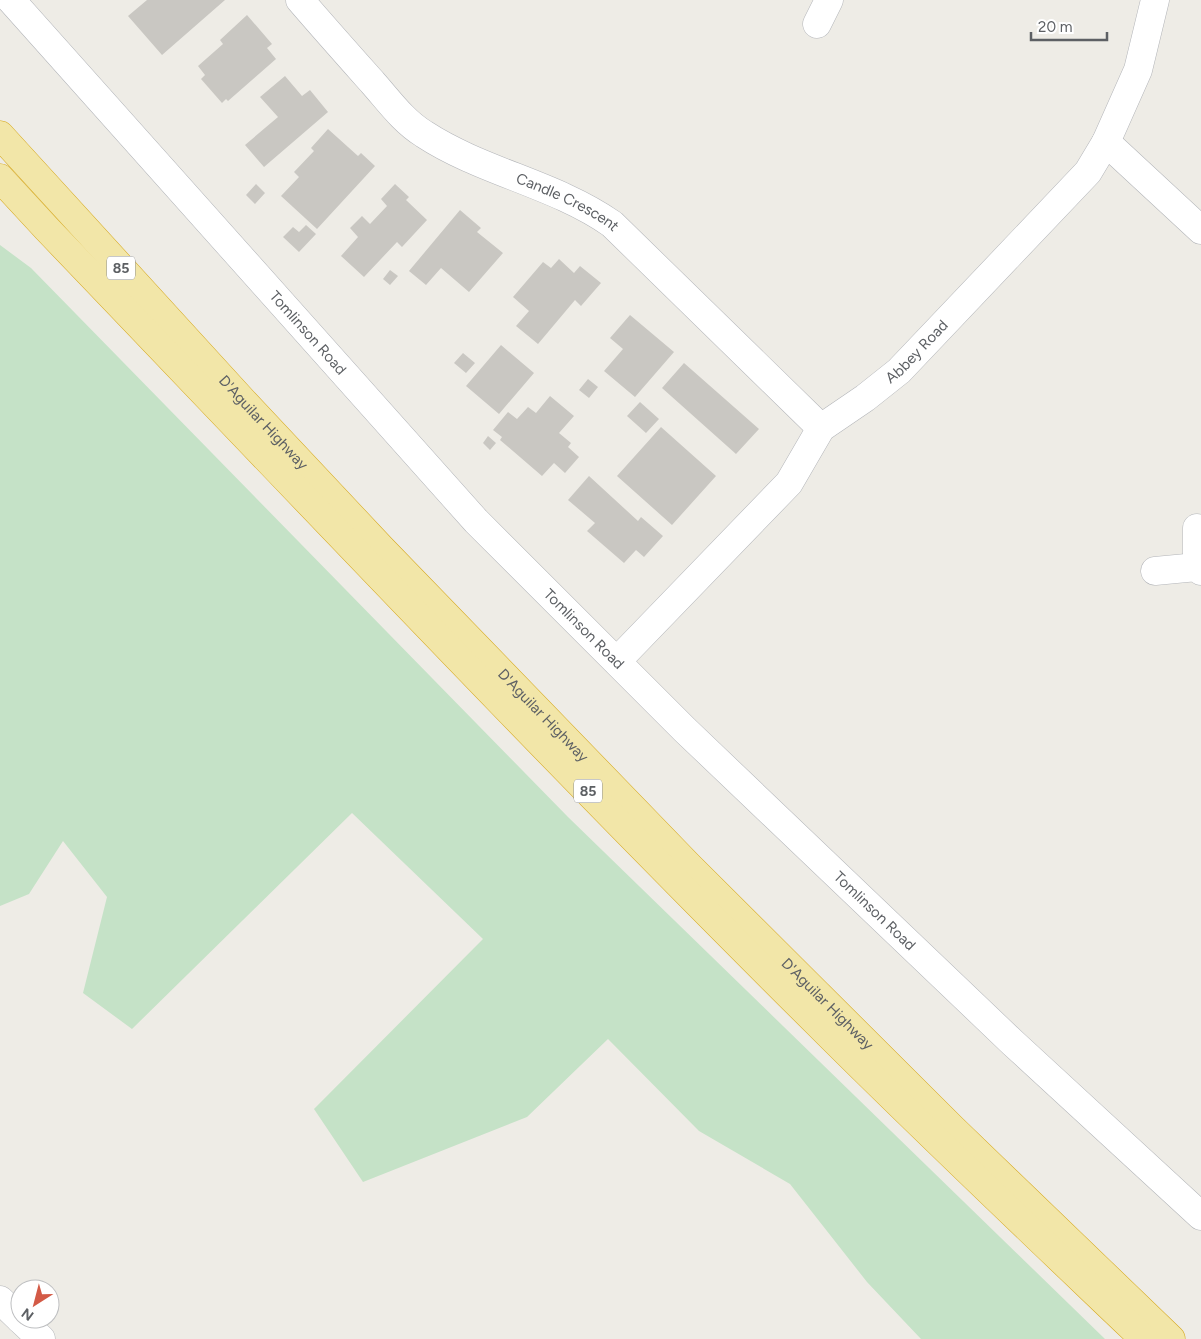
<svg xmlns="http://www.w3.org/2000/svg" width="1201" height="1339" viewBox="0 0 1201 1339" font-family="Figtree,sans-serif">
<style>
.green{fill:#c5e2c7}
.building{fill:#c9c7c2}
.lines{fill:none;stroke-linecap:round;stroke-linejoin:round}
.minor-casing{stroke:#b3b5b9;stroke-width:29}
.trunk-casing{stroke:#d6a81d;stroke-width:29}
.minor{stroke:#fff;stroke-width:28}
.trunk{stroke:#f2e6a8;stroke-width:28}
.labels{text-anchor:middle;stroke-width:4;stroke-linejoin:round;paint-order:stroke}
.shield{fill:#fff;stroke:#8e9092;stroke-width:1}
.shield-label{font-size:14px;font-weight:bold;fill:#5d6064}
.street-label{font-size:15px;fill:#5d6064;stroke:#fff}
</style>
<rect width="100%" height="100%" fill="#eeece6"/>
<!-- green -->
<path class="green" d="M0,245L31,268L568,817L1105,1339H921L867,1282L790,1184L699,1131L608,1039L527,1117L363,1182L314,1109L483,939L352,813L132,1029L83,993L107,897L63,841L29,894L0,906Z"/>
<!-- building -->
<path class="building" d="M147,0H225L162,55L128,16Z
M247,15L272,44L267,48L276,59L228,101L226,99L222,103L201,79L205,75L198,66L223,44L220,40Z
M285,76L302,96L310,90L328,112L264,167L245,145L278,117L260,97Z
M328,129L358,156L361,153L375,166L317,229L281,196L299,177L294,172L314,151L311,148Z
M256,184L265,193L255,204L246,195Z
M395,184L409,197L406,200L427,220L402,247L397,242L364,277L341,256L358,237L350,228L362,216L370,224L387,206L381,199Z
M460,210L481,228L477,232L503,253L469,292L441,268L426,285L409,271Z
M306,225L316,234L299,252L283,237L293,227L299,232Z
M559,259L574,273L580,266L601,283L581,306L575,300L538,344L516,326L529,311L513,297L543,262L551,268Z
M390,270L398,276L390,285L383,279Z
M630,315L674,352L635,397L604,371L623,349L610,338Z
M501,345L534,373L499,414L466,386Z
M463,353L475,363L466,373L454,363Z
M684,363L759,429L736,454L662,388Z
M588,379L598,387L589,398L579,390Z
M550,396L574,416L559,433L571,443L568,447L579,457L565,473L554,463L542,476L500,440L502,437L493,430L508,412L517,419L528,407L536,413Z
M640,402L659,419L646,433L627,416Z
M661,427L716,476L672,525L617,476Z
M488,436L496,443L490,450L483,443Z
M589,476L638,521L641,517L663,536L644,557L636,550L624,563L587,531L595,523L568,500Z"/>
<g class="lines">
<defs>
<g id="minor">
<path id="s1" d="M11,0L476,521L685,730L1013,1043L1201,1216"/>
<path id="s2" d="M300,0C324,28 349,56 373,83C389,101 403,121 424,134C482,172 555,184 612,224L821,428"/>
<path d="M817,24L829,0"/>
<path d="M1106,142L1201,230"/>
<path d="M1197,567V528"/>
<path d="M1155,571L1197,567L1201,571"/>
<path id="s3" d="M617,661L789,483L821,428L865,398L899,371L1088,172L1106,142L1138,70L1155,0"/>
<path d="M0,1300L20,1319"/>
<path d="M20,1319L41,1339"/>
</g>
<g id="trunk">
<path id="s4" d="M0,135L243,401L382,549L688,865L952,1128L1171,1339"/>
<path d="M0,178L47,229C302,495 555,763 817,1023C924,1130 1034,1234 1144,1339"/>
</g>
</defs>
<!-- minor casing -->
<use href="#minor" class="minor-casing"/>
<!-- trunk casing -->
<use href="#trunk" class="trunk-casing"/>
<!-- minor -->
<use href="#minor" class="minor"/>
<!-- trunk -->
<use href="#trunk" class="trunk"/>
</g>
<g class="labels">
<!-- shield labels -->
<g class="shield">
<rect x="107" y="256.5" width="28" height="23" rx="4"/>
<rect x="574" y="779.5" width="28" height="23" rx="4"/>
</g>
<g class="shield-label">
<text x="121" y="273">85</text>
<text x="588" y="796">85</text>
</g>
<!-- street labels -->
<g class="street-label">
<text dy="5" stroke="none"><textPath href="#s2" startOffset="342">Candle Crescent</textPath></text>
<text dy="5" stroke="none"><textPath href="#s1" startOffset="446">Tomlinson Road</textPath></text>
<text dy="5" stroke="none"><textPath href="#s3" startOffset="434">Abbey Road</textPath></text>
<text dy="5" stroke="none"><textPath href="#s4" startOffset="390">D'Aguilar Highway</textPath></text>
<text dy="5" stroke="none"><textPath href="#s1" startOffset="851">Tomlinson Road</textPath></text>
<text dy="5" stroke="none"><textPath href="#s4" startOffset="795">D'Aguilar Highway</textPath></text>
<text dy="5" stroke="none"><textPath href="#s1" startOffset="1256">Tomlinson Road</textPath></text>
<text dy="5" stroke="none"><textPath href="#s4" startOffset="1200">D'Aguilar Highway</textPath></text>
</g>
</g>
<!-- north arrow -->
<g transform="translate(35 1304) rotate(216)"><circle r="24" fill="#ffffff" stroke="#bebfc1"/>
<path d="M0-4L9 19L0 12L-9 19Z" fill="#d35a46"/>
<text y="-8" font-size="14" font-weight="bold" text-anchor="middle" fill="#5d6064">N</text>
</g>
<!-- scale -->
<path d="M1031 32v8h76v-8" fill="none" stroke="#5d6064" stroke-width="2.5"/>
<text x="1038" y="32" font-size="15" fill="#5d6064" stroke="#ffffff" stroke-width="4" paint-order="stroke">20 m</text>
</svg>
